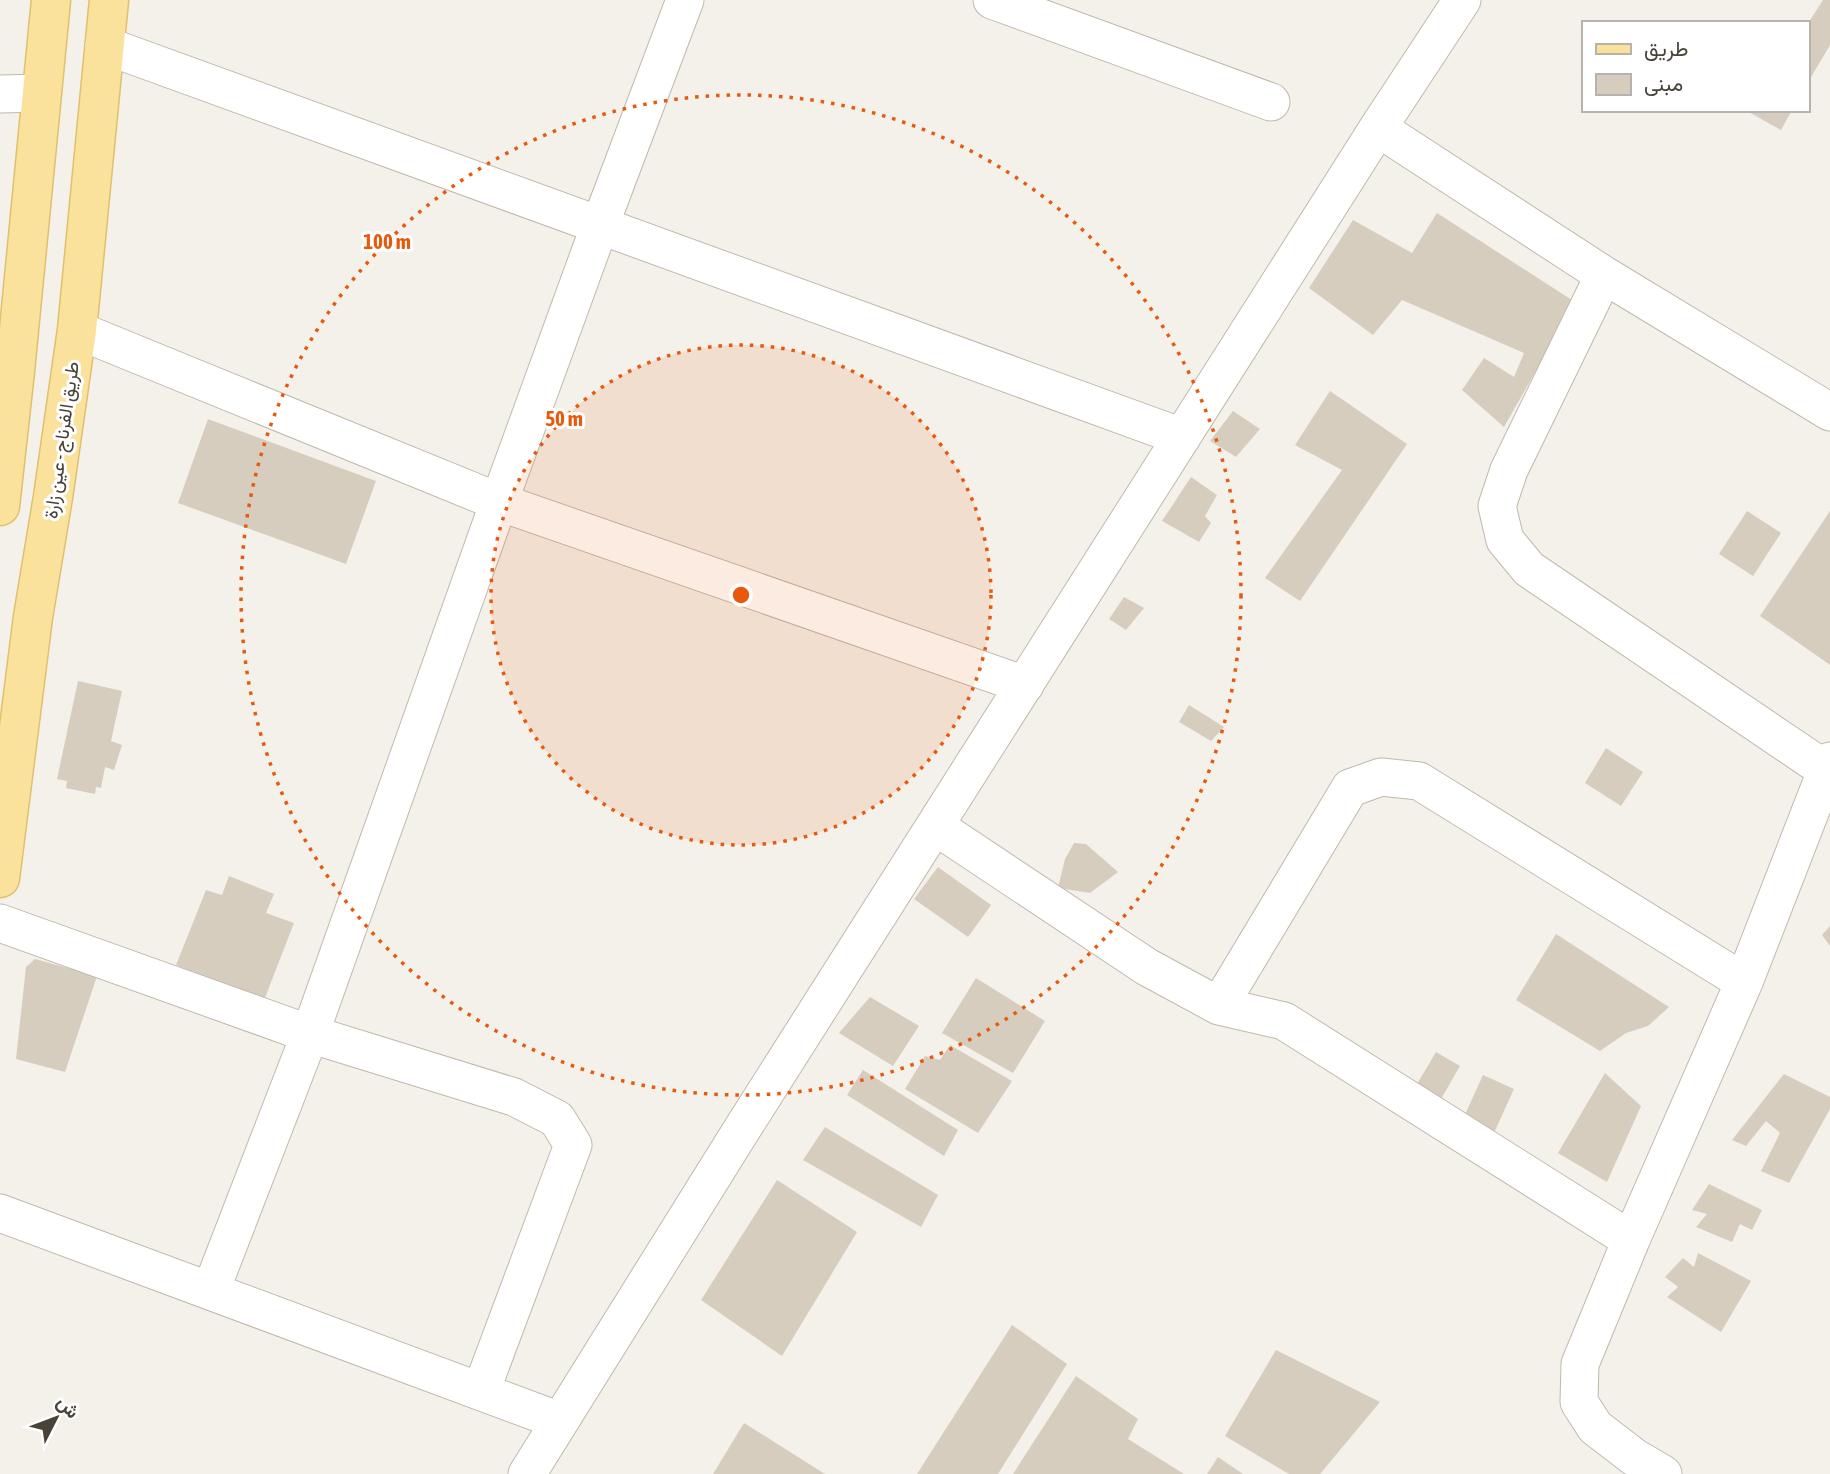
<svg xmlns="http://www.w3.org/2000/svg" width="1830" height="1474" viewBox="0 0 1830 1474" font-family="'Asap Condensed',Vazirmatn,sans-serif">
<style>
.building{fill:#d6cdbf}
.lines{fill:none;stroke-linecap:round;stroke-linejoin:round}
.minor-casing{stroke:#c0b9ac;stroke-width:39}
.major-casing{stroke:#e0c06c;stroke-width:41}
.minor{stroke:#fff;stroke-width:37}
.major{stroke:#fae29d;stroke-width:38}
.ring{fill:none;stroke:#e8590c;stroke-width:3.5;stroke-dasharray:3.5 7}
.labels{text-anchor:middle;stroke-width:6;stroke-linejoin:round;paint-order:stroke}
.street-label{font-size:19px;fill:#484238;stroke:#fff}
.centre{fill:#e8590c;stroke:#fff;stroke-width:3.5}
.ring-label{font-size:21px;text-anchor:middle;font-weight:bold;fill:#e8590c;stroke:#fff;stroke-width:6;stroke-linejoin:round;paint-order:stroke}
</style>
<rect width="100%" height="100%" fill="#f4f1ea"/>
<!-- building -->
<path class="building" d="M1823,0H1830V45L1807,84V25Z
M1745,110H1792L1781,130Z
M1437,213L1575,302L1504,427L1462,390L1484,358L1514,377L1524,353L1402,300L1373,335L1309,288L1353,220L1412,253Z
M1330,391L1407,444L1300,601L1265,578L1342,470L1295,445Z
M1233,411L1260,429L1236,457L1210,441Z
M208,419L376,481L346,564L178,503Z
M1191,477L1217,495L1205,516L1211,523L1199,542L1162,521Z
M1747,511L1781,533L1753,576L1719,554Z
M1830,511V665L1760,616Z
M1124,597L1144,608L1126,630L1109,619Z
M78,681L122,691L111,741L122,745L114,770L105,767L101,788L96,787L95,794L66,788L67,781L57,779Z
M1189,705L1224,727L1211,741L1179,722Z
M1606,748L1643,772L1621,806L1585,783Z
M1074,843L1086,844L1118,872L1090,893L1058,888L1065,859Z
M938,867L991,905L968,937L914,899Z
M229,876L274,894L266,913L294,923L263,1003L176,965L206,890L222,895Z
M1830,926V946L1822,935Z
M1556,934L1669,1007L1648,1026L1626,1033L1600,1051L1516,1000Z
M35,959L97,976L65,1072L16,1059L26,967Z
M976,978L1045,1021L1013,1073L942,1033Z
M870,997L919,1026L893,1066L839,1033Z
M950,1045L1012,1081L978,1133L905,1089L925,1056L940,1060Z
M1436,1052L1460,1066L1441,1099L1417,1084Z
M863,1070L958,1130L944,1156L847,1095Z
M1605,1073L1641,1106L1607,1182L1558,1153Z
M1784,1074L1830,1097V1109L1789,1183L1761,1171L1780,1133L1766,1121L1746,1146L1732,1140Z
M1483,1075L1514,1089L1494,1133L1463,1119Z
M825,1127L938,1195L921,1227L803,1160Z
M777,1180L857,1232L782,1356L701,1300Z
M1709,1184L1762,1210L1752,1230L1740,1224L1732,1242L1696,1227L1707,1214L1692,1210Z
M1698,1253L1751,1281L1721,1332L1667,1297L1678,1287L1665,1277L1683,1258L1694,1267Z
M1012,1325L1067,1364L998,1474H917Z
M1276,1350L1380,1402L1320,1474H1289L1225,1436Z
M1076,1376L1138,1419L1128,1439L1184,1474H1013Z
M744,1423L825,1474H713Z
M1218,1457L1243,1474H1207Z"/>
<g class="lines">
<defs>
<path id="minor" d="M992,0L1271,102
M104,45L1182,437
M0,94L42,93
M1378,128L1604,275L1830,412
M1604,275L1509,470L1497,506L1505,540L1529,569L1826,770
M77,330L499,502L1025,685
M935,826L1147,967L1219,1006L1284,1021L1631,1240
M0,923L310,1034L514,1097L557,1119L573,1145L481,1391
M1219,1006L1350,788L1381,777L1419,781L1744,982
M0,1213L560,1421
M211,1290L310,1034L499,502L600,225L685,0
M527,1474L744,1126L1378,128L1462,0
M1663,1474L1634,1457L1595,1427L1579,1402L1580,1364L1631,1240L1744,982L1830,761"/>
<path id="major" d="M0,506L15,371L51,0
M0,878L33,617L53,497L77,330L109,0"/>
</defs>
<!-- minor casing -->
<use href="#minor" class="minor-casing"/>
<!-- major casing -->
<use href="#major" class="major-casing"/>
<!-- minor -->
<use href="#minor" class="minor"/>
<!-- major -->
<use href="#major" class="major"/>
</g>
<!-- distance rings -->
<circle cx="741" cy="595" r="250" fill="#e8590c" fill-opacity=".12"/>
<g class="ring">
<circle cx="741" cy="595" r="250"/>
<circle cx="741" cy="595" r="500"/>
</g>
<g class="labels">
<!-- street labels -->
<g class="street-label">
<text transform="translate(61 440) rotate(-82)" y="7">طريق الفرناج - عين زارة</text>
</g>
</g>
<circle cx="741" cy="595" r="10" class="centre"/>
<g class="ring-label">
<text x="387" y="249">100 m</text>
<text x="564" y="426">50 m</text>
</g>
<!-- legend -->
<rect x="1582" y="21" width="228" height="91" fill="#ffffff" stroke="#b6b3af" stroke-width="2"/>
<rect x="1596" y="44" width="35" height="10" fill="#fae29d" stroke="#b6b3af" stroke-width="2"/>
<text x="1644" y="56" font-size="21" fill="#484238">طريق</text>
<rect x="1596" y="74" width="35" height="21" fill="#d6cdbf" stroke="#b6b3af" stroke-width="2"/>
<text x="1644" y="91" font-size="21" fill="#484238">مبنى</text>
<!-- north arrow -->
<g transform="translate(56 1418) rotate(48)" stroke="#ffffff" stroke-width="5" paint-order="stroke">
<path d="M0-5L12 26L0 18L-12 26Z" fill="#484238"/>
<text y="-10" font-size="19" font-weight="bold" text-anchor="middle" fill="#484238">ش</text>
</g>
</svg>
